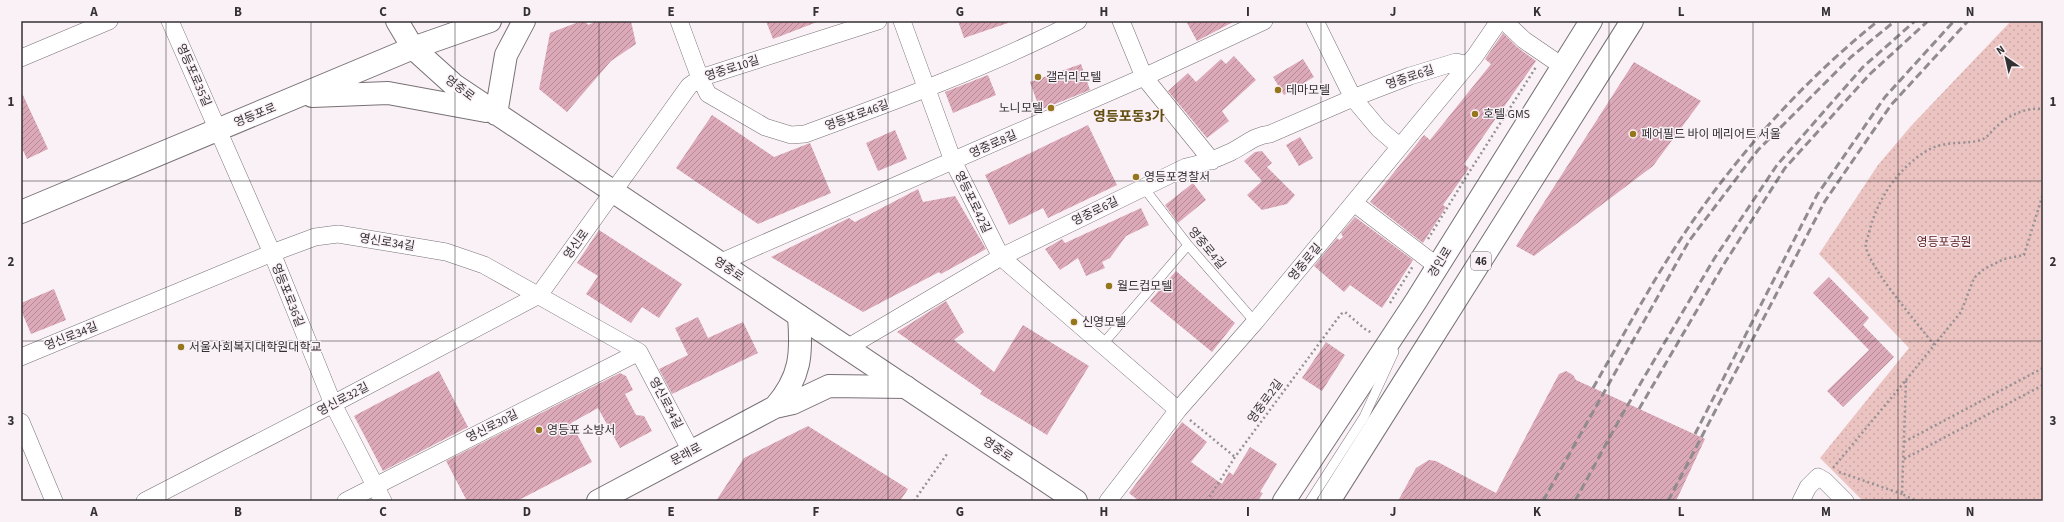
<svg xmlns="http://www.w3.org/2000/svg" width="2064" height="522" viewBox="0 0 2064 522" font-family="'Source Sans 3','Noto Sans KR',sans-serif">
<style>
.grass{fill:url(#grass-dots)}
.building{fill:url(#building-hatch)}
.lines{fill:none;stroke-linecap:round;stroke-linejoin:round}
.service-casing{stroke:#787176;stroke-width:10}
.minor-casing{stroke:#787176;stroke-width:18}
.tertiary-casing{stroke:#787176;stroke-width:24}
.secondary-casing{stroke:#787176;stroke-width:24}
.primary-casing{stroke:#787176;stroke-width:24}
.path{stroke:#969194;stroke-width:2.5;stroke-dasharray:2 3;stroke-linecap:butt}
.service{stroke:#fff;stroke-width:9}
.minor{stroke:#fff;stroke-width:17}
.tertiary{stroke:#fff;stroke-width:22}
.secondary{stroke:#fff;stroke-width:22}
.primary{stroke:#fff;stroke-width:22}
.rail{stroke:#908b8e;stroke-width:3;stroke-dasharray:8 4;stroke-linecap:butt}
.grid{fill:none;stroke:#343133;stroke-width:1;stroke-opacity:0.55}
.poi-dot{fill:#95761d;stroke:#f9f1f6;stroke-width:1.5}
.labels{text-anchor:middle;stroke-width:3;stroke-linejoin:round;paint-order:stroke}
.shield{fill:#f9f1f6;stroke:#6f6b6e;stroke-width:1}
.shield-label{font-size:11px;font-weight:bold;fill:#343133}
.street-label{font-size:12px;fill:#343133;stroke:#f9f1f6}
.poi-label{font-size:12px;fill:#343133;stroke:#f9f1f6;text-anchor:start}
.park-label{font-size:12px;fill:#5f2021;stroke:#f9f1f6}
.quarter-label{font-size:14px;font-weight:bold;fill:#634e12;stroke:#f9f1f6}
.neatline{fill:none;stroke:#343133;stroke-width:1.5}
.grid-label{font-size:13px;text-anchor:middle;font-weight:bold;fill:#343133}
</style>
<defs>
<pattern id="grass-dots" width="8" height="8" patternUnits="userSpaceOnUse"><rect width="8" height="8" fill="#ebc3c1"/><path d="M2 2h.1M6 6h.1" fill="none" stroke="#caa8a6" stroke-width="1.8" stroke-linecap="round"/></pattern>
<pattern id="building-hatch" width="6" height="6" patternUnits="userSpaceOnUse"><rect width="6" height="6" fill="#dca9b8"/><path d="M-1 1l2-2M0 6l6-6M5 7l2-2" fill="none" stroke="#b38a96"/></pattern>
</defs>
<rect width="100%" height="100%" fill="#f9f1f6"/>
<!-- grass -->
<path class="grass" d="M2011,21H2043V501H1863L1820,458L1909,348L1819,254L1878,165L1911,126Z"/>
<!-- building -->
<path class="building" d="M581,21H585L588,25L597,21H631L636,44L611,61L567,112L539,89L550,33Z
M766,21H817V22L773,39Z
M958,21H1008V23L964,38Z
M1186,21H1235L1197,41Z
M1503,33L1517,47L1536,61L1464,164L1469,168L1443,205L1446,207L1423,243L1370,202L1424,135L1430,140L1491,64L1485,59Z
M1234,56L1256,80L1222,111L1229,121L1207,138L1168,91L1188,73L1196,82L1221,59L1226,64Z
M1303,59L1314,77L1284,95L1273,77Z
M1634,62L1701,101L1653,166L1534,256L1516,246Z
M1081,64L1090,90L1040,110L1030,82Z
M988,75L996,95L953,113L945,92Z
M21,91L48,149L27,159L21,146Z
M712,115L774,157L810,143L831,193L758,224L676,168Z
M1088,125L1117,185L1048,218L1043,208L1009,225L985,175Z
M895,130L907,159L878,171L866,143Z
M1300,137L1313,158L1299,166L1286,145Z
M1262,151L1272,163L1267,167L1295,195L1287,204L1262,210L1247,195L1262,181L1244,161L1255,152Z
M1193,183L1206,200L1178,223L1165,205Z
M918,189L923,202L955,196L986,249L941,274L939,272L863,312L771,257L849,218L855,222Z
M1141,208L1149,225L1126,236L1110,258L1102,262L1105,268L1086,276L1078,258L1060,270L1045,249L1062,239L1065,243Z
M1355,217L1413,260L1382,308L1350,285L1344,292L1314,266L1337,238L1339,240L1343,237L1341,233Z
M599,230L682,284L659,318L642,307L631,323L586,294L598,276L577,263Z
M1176,271L1235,323L1212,352L1150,301Z
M1829,277L1869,318L1863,325L1894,357L1843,407L1827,391L1869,350L1813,293Z
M54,289L66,320L31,334L21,310V303Z
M946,301L964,332L954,340L994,372L1023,325L1089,366L1047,435L980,394L982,391L897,332Z
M698,317L708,338L743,322L758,353L672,394L659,369L688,355L675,328Z
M1326,342L1345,355L1322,391L1302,378Z
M439,371L468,427L383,471L354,416Z
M1566,371L1573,375L1576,380L1705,439L1676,501H1398L1416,468L1429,460L1436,461L1496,493L1559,374Z
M620,373L626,376L633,390L625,394L636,415L644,416L652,431L620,448L598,408L571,423L592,462L517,501H467L446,461Z
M1182,422L1207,442L1191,462L1222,484L1229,472L1233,475L1250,447L1277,464L1260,492L1263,493L1258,501H1139L1129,493Z
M808,426L908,489L900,501H716L744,458Z"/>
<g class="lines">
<defs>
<path id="service" d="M1144,188L1188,245L1255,322
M1102,345L1188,245
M1310,501L1364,417L1394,352"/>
<path id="minor" d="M170,21L272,253L333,404L383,501
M679,21L700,78L708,94L765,127L791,135L805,134C898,100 990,66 1078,21
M902,21L953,161L1001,257L1178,410
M1121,21L1144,77L1212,161
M1315,21L1353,98L1379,129L1400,147
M1504,21L1524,40L1562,66
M21,58L109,21
M1354,203L1437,266
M719,263L1144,77L1264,21
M847,348L1001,257L1186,167C1202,164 1216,159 1231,152C1245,145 1255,135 1270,134L1353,98L1410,76L1456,62L1468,65
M21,357L272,253L315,237L338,234L446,252L484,265L639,352L691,451
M21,422L54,501
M145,501L333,404L539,295L689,86L700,78L878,21
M346,501L639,352
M1108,501L1178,410L1255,322L1475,56L1499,21
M1801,501L1808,487L1818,477L1825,481L1845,501"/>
<path id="tertiary" d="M775,407C801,377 802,354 799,316
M598,501L775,407L793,403L829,386L906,387"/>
<path id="secondary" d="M397,21L413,48L454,85L1076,501
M312,96L388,93L486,111
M496,114L506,55L524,21
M21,212L413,48L490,21"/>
<path id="primary" d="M1284,501L1416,301L1591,21
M1329,501L1632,21"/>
</defs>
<!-- service casing -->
<use href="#service" class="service-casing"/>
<!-- minor casing -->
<use href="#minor" class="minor-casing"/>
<!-- tertiary casing -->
<use href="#tertiary" class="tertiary-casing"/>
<!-- secondary casing -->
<use href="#secondary" class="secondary-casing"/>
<!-- primary casing -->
<use href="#primary" class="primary-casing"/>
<!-- path -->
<path class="path" d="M1428,239L1468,174L1536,67
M1390,303L1413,266
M1934,345C1916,321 1874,274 1866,248C1865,243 1868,237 1869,233C1877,199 1899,166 1930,149C1947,140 1971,145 1983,139C1988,137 1992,130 1996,127C2009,115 2026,107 2043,109
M1906,380L1961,312L1974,278L1984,269L2004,259L2024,255L2043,194
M1190,420L1235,457
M1904,442L2043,368
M1904,459L2043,385
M1833,468L1906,380L1902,494L1916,501
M1839,472L1902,494
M914,501L947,454
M1207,501L1235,457L1341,314L1345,312L1365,329L1372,333"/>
<!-- service -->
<use href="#service" class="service"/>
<!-- minor -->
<use href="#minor" class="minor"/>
<!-- tertiary -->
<use href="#tertiary" class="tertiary"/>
<!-- secondary -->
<use href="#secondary" class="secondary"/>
<!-- primary -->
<use href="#primary" class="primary"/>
<!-- rail -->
<path class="rail" d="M1593,388C1622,338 1650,285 1682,237C1735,157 1803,81 1878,21
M1639,409L1724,264L1785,168L1870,74L1928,21
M1695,434L1817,195L1885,97L1954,21
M1543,501L1689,241L1758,150L1851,57L1895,21
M1575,501L1623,413L1714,259L1777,165L1863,67L1915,21
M1668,501L1825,201L1891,105L1968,21"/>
</g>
<!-- grid -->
<path class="grid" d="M166,21V501M311,21V501M455,21V501M599,21V501M743,21V501M888,21V501M1032,21V501M1176,21V501M1321,21V501M1465,21V501M1609,21V501M1753,21V501M1898,21V501M21,181H2043M21,341H2043"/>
<!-- markers -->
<g class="poi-dot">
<circle cx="1038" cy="77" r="4"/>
<circle cx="1278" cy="90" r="4"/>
<circle cx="1051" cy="108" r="4"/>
<circle cx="1475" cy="114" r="4"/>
<circle cx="1633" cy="134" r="4"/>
<circle cx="1136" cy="177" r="4"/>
<circle cx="1109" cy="286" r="4"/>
<circle cx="1074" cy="322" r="4"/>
<circle cx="181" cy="347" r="4"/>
<circle cx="539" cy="430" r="4"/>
</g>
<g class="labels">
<!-- shield labels -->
<rect class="shield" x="1471" y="252" width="20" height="18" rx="3"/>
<g class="shield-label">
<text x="1481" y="265">46</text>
</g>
<!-- street labels -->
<g class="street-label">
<text transform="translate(732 68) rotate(-18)" y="4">영중로10길</text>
<text transform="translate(194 75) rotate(66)" y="4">영등포로35길</text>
<text transform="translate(1410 77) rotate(-19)" y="4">영중로6길</text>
<text transform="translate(460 88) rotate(37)" y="4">영중로</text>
<text transform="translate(255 115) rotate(-22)" y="4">영등포로</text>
<text transform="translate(857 115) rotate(-20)" y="4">영등포로46길</text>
<text transform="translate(993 144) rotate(-24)" y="4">영중로8길</text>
<text transform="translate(973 202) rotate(64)" y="4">영등포로42길</text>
<text transform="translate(1095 211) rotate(-26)" y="4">영중로6길</text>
<text transform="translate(387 242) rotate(9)" y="4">영신로34길</text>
<text transform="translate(576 244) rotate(-54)" y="4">영신로</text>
<text transform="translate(1207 248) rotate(50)" y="4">영중로4길</text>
<text transform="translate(1305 262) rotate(-50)" y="4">영중로길</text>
<text transform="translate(1440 262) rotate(-58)" y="4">경인로</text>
<text transform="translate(729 269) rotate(34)" y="4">영중로</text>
<text transform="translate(288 295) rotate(68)" y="4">영등포로36길</text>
<text transform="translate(71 336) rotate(-22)" y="4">영신로34길</text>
<text transform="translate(343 399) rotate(-28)" y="4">영신로32길</text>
<text transform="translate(1265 401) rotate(-54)" y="4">영중로2길</text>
<text transform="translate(666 403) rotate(62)" y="4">영신로34길</text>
<text transform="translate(492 426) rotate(-27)" y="4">영신로30길</text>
<text transform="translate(998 449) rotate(34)" y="4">영중로</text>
<text transform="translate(686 454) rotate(-28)" y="4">문래로</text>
</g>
<!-- poi labels -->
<g class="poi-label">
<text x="1046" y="81">갤러리모텔</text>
<text x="1286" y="94">테마모텔</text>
<text x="1043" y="112" text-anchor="end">노니모텔</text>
<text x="1483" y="118">호텔 GMS</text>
<text x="1641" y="138">페어필드 바이 메리어트 서울</text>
<text x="1144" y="181">영등포경찰서</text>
<text x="1117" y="290">월드컵모텔</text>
<text x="1082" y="326">신영모텔</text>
<text x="189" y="351">서울사회복지대학원대학교</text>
<text x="547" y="434">영등포 소방서</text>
</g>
<!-- park labels -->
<g class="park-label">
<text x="1944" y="246">영등포공원</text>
</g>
<!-- quarter labels -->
<g class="quarter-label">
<text x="1129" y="121">영등포동3가</text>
</g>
</g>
<!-- border -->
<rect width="2064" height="522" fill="none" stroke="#f9f1f6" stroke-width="44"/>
<!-- north arrow -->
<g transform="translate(2006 58) rotate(326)" stroke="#f9f1f6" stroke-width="3" paint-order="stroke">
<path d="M0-3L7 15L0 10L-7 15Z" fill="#343133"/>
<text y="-6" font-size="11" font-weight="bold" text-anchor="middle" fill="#343133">N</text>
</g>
<rect x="22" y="22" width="2020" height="478" class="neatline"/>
<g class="grid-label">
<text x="94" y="16">A</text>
<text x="238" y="16">B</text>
<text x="383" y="16">C</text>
<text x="527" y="16">D</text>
<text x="671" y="16">E</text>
<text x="816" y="16">F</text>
<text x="960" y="16">G</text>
<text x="1104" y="16">H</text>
<text x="1248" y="16">I</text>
<text x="1393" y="16">J</text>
<text x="1537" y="16">K</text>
<text x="1681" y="16">L</text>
<text x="1826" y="16">M</text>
<text x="1970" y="16">N</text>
<text x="11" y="106">1</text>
<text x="2053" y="106">1</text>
<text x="11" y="266">2</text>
<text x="2053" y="266">2</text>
<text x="11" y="425">3</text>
<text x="2053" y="425">3</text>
<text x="94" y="516">A</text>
<text x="238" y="516">B</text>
<text x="383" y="516">C</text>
<text x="527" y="516">D</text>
<text x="671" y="516">E</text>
<text x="816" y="516">F</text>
<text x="960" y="516">G</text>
<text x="1104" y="516">H</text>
<text x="1248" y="516">I</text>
<text x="1393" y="516">J</text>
<text x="1537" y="516">K</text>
<text x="1681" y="516">L</text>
<text x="1826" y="516">M</text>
<text x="1970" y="516">N</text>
</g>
</svg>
